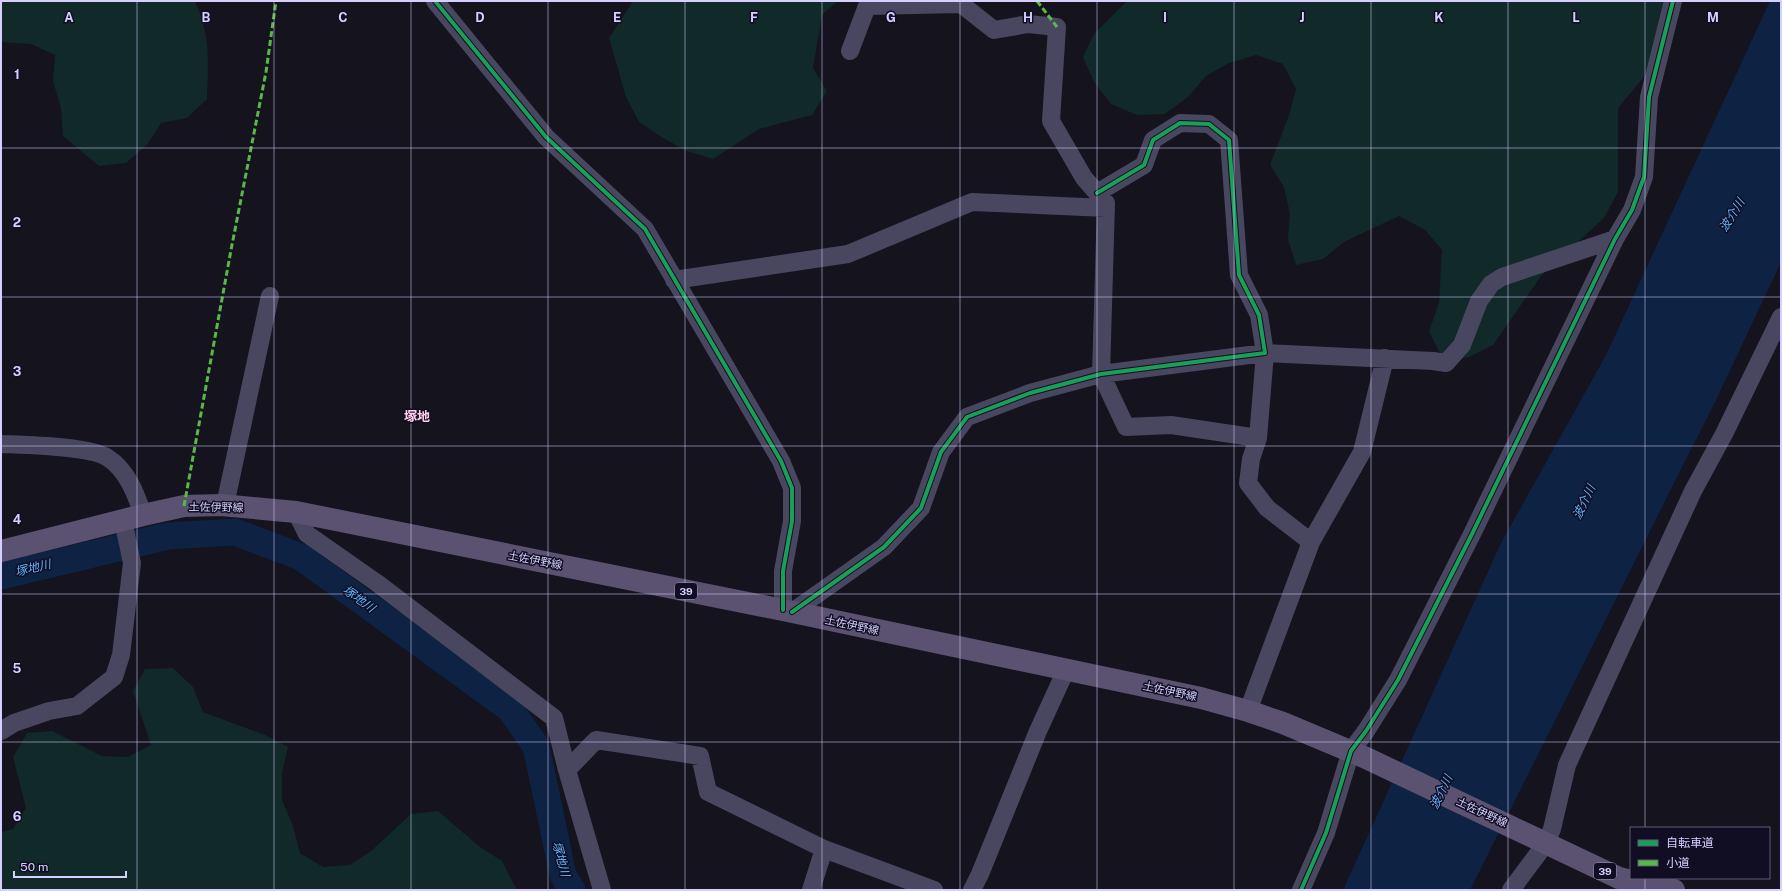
<svg xmlns="http://www.w3.org/2000/svg" width="1782" height="891" viewBox="0 0 1782 891" font-family="'Public Sans','Noto Sans JP',sans-serif">
<style>
.green{fill:#112929}
.water{fill:#0e2243}
.lines{fill:none;stroke-linecap:round;stroke-linejoin:round}
.river{stroke:#0e2243;stroke-width:27}
.minor{stroke:#48475f;stroke-width:18}
.major{stroke:#5b5170;stroke-width:22}
.quiet{stroke:#58b947;stroke-width:3;stroke-dasharray:6 3;stroke-linecap:butt}
.cycleway-casing{stroke:#110e23;stroke-width:6}
.cycleway{stroke:#1a9f57;stroke-width:4}
.grid{fill:none;stroke:#d5d0fe;stroke-width:1;stroke-opacity:0.55}
.labels{text-anchor:middle;stroke-width:3;stroke-linejoin:round;paint-order:stroke}
.shield{fill:#110e23;stroke:#9a96bc;stroke-width:1}
.shield-label{font-size:10px;font-weight:bold;fill:#d5d0fe}
.street-label{font-size:11px;fill:#d5d0fe;stroke:#110e23}
.water-label{font-size:12px;font-style:italic;fill:#5fb6fd;stroke:#110e23}
.quarter-label{font-size:13px;font-weight:bold;fill:#fed2ef;stroke:#110e23}
.grid-label{font-size:13px;text-anchor:middle;font-weight:bold;fill:#d5d0fe;stroke:#110e23;stroke-width:3;stroke-linejoin:round;paint-order:stroke}
</style>
<rect width="100%" height="100%" fill="#14131e"/>
<!-- green -->
<path class="green" d="M1,1H195C211,37 208,61 207,99L187,118L161,123L147,145L126,163L99,166L63,136L61,108L53,81L55,55L31,44L1,42Z
M633,1H838L822,15L813,68L827,91L812,115L759,129L713,159L687,151L663,138L639,122L626,97L609,38Z
M1127,1H1666L1654,65L1618,108V192L1604,218L1541,276L1493,345L1467,358L1441,355L1429,331L1439,303L1442,250L1425,230L1399,216L1344,242L1323,259L1296,265L1288,239L1290,214L1284,187L1270,165L1289,115L1296,89L1283,64L1256,55L1229,63L1206,76L1188,97L1165,114L1137,115L1111,104L1094,82L1083,57L1094,34Z
M173,668L193,687L203,712L265,735L288,747L282,773V800L293,826L300,853L323,867L350,865L371,851L411,814L438,811L480,847L502,861L517,890H1V832L13,829L26,808L13,757L27,733L52,731L102,756L128,757L151,745L133,691L145,669Z"/>
<!-- water -->
<path class="water" d="M1770,1H1781V262L1718,396L1470,890H1343L1501,543L1606,355Z"/>
<g class="lines">
<!-- river -->
<path class="river" d="M1,576L168,536L235,532L301,557L510,709L536,746L563,875L572,890"/>
<!-- minor -->
<path class="minor" d="M435,1L546,137L645,229L781,461L792,488V521L783,571V610
M850,51L867,6L961,4L994,30L1028,24L1057,27L1051,121L1084,178L1106,203L1101,374L1126,427L1171,425L1258,438
M674,280L848,254L972,202L1106,208
M1,444C24,445 91,446 108,458C127,470 136,494 143,515
M225,505L270,296
M296,512L307,534L377,583L554,718L567,770L602,890
M1311,542L1362,452L1385,358
M792,612L884,547L921,508L941,452L967,417L1030,393L1101,374L1265,353L1259,315L1239,275L1229,140L1209,124L1180,123L1153,140L1144,165L1097,193
M1248,711L1311,542L1267,508L1248,483L1251,459L1258,438L1265,353L1433,361L1446,363L1462,345L1479,301L1491,284L1502,277L1615,239
M1,731L14,723L49,711L77,706L114,677L121,655L132,563L123,520
M567,770L596,740L700,756L708,792L824,849
M811,890L824,849L934,890
M972,890L980,874L1038,731L1066,670
M1301,890L1326,833L1351,751L1366,731L1398,680L1472,534L1615,239L1632,210L1644,177L1649,97L1673,1
M1511,890L1546,843L1552,829L1567,765L1693,491L1724,434L1781,317"/>
<!-- major -->
<path class="major" d="M1,551L143,515L184,506L221,505L296,512L783,610L1201,698L1248,711L1283,723L1364,757L1619,878L1651,886L1674,890"/>
<!-- quiet -->
<path class="quiet" d="M1037,1L1057,27
M184,506L231,250L266,72L276,1"/>
<defs>
<path id="cycleway" d="M435,1L546,137L645,229L781,461L792,488V521L783,571V610
M792,612L884,547L921,508L941,452L967,417L1030,393L1101,374L1265,353L1259,315L1239,275L1229,140L1209,124L1180,123L1153,140L1144,165L1097,193
M1301,890L1326,833L1351,751L1366,731L1398,680L1472,534L1615,239L1632,210L1644,177L1649,97L1673,1"/>
</defs>
<!-- cycleway casing -->
<use href="#cycleway" class="cycleway-casing"/>
<!-- cycleway -->
<use href="#cycleway" class="cycleway"/>
</g>
<!-- grid -->
<path class="grid" d="M137,1V890M274,1V890M411,1V890M548,1V890M685,1V890M822,1V890M960,1V890M1097,1V890M1234,1V890M1371,1V890M1508,1V890M1645,1V828M1,148H1781M1,297H1781M1,446H1781M1,594H1781M1,742H1781M1645,878V890"/>
<g class="labels">
<!-- shield labels -->
<g class="shield">
<rect x="675" y="583" width="22" height="16" rx="3"/>
<rect x="1594" y="863" width="22" height="16" rx="3"/>
</g>
<g class="shield-label">
<text x="686" y="595">39</text>
<text x="1605" y="875">39</text>
</g>
<!-- street labels -->
<g class="street-label">
<text transform="translate(216 507) rotate(1)" y="4">土佐伊野線</text>
<text transform="translate(535 560) rotate(11)" y="4">土佐伊野線</text>
<text transform="translate(852 625) rotate(12)" y="4">土佐伊野線</text>
<text transform="translate(1170 691) rotate(12)" y="4">土佐伊野線</text>
<text transform="translate(1482 812) rotate(25)" y="4">土佐伊野線</text>
</g>
<!-- water labels -->
<g class="water-label">
<text transform="translate(1732 215) rotate(-58)" y="4">波介川</text>
<text transform="translate(1584 502) rotate(-64)" y="4">波介川</text>
<text transform="translate(33 568) rotate(-13)" y="4">塚地川</text>
<text transform="translate(359 599) rotate(36)" y="4">塚地川</text>
<text transform="translate(1441 792) rotate(-64)" y="4">波介川</text>
<text transform="translate(561 859) rotate(75)" y="4">塚地川</text>
</g>
<!-- quarter labels -->
<g class="quarter-label">
<text x="417" y="421">塚地</text>
</g>
</g>
<g class="grid-label">
<text x="69" y="22">A</text>
<text x="206" y="22">B</text>
<text x="343" y="22">C</text>
<text x="480" y="22">D</text>
<text x="617" y="22">E</text>
<text x="754" y="22">F</text>
<text x="891" y="22">G</text>
<text x="1028" y="22">H</text>
<text x="1165" y="22">I</text>
<text x="1302" y="22">J</text>
<text x="1439" y="22">K</text>
<text x="1576" y="22">L</text>
<text x="1713" y="22">M</text>
<text x="17" y="79">1</text>
<text x="17" y="227">2</text>
<text x="17" y="376">3</text>
<text x="17" y="524">4</text>
<text x="17" y="673">5</text>
<text x="17" y="821">6</text>
</g>
<!-- border -->
<rect width="1782" height="891" fill="none" stroke="#d5d0fe" stroke-width="4"/>
<!-- legend -->
<rect x="1630" y="827" width="140" height="52" fill="#110e23" stroke="#5f5c7b"/>
<rect x="1638" y="840" width="20" height="6" fill="#1a9f57" stroke="#5f5c7b"/>
<text x="1666" y="847" font-size="12" fill="#d5d0fe">自転車道</text>
<rect x="1638" y="860" width="20" height="6" fill="#58b947" stroke="#5f5c7b"/>
<text x="1666" y="867" font-size="12" fill="#d5d0fe">小道</text>
<!-- scale -->
<path d="M14 871v6h112v-6" fill="none" stroke="#d5d0fe" stroke-width="2"/>
<text x="20" y="871" font-size="12" fill="#d5d0fe" stroke="#110e23" stroke-width="3" paint-order="stroke">50 m</text>
</svg>
